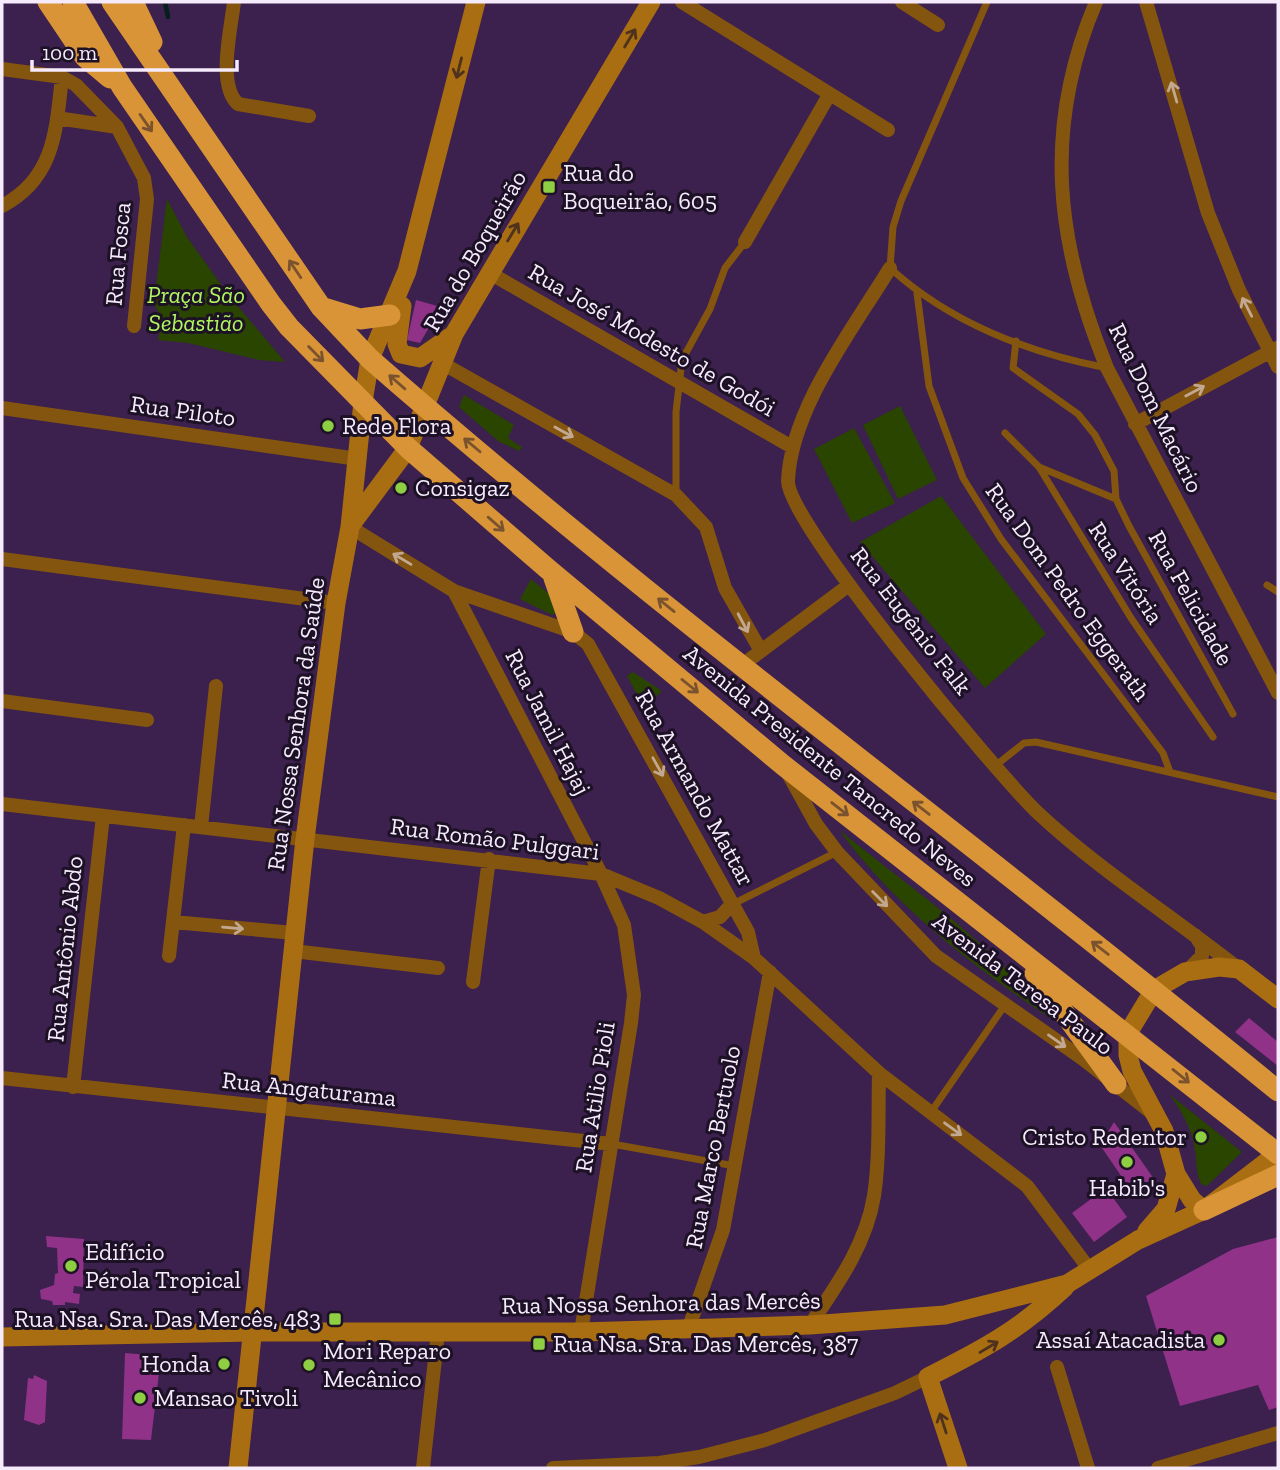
<svg xmlns="http://www.w3.org/2000/svg" width="1280" height="1470" viewBox="0 0 1280 1470" font-family="'Zilla Slab',serif">
<style>
.green{fill:#294500}
.lines{fill:none;stroke-linecap:round;stroke-linejoin:round}
.stream{stroke:#041f1d;stroke-width:4.5}
.building{fill:#8f3288}
.lane{stroke:#84550e;stroke-width:7}
.street{stroke:#84550e;stroke-width:14}
.secondary{stroke:#a86e11;stroke-width:19}
.highway{stroke:#d89436;stroke-width:21}
.oneway{stroke:#4e321e}
.oneway2{stroke:#c2a891}
.oneway3{stroke:#7a522e}
.poi-dot{fill:#8ece43;stroke:#1d1125;stroke-width:2.5}
.labels{text-anchor:middle;stroke-width:6;stroke-linejoin:round;paint-order:stroke}
.poi-label{font-size:24px;fill:#f5ebfd;stroke:#1d1125;text-anchor:start}
.street-label{font-size:24px;fill:#f5ebfd;stroke:#1d1125}
.park-label{font-size:24px;font-style:italic;fill:#aff661;stroke:#1d1125}
</style>
<rect width="100%" height="100%" fill="#3c204d"/>
<!-- green -->
<path class="green" d="M167,199L187,237L230,297L285,362L259,360L188,343L158,340L162,322L154,302Z
M464,395L514,425L508,438L522,447L519,451L498,441L459,407Z
M900,406L937,480L898,499L863,425Z
M854,428L895,503L852,523L814,449Z
M941,496L1046,634L985,688L860,542Z
M531,579L559,602L557,613L552,615L520,599Z
M633,672L662,691L644,708L627,676Z
M839,830C913,890 995,945 1054,1021C972,965 898,910 839,830Z
M1169,1094L1242,1152L1207,1186L1201,1184C1196,1174 1197,1162 1195,1151C1192,1129 1182,1111 1169,1094Z"/>
<g class="lines">
<!-- stream -->
<path class="stream" d="M165,2L168,17"/>
</g>
<!-- building -->
<path class="building" d="M416,300L441,307L420,343L407,340Z
M1249,1018L1278,1042V1066L1235,1032Z
M1114,1122L1154,1179L1130,1189L1100,1145Z
M1106,1188L1127,1217L1094,1242L1072,1213Z
M46,1236L84,1239L83,1287L74,1286L73,1293L80,1294L79,1304L65,1302V1305H53L52,1301L41,1299L40,1290L54,1285L55,1274L58,1273L57,1248L47,1247Z
M1278,1237V1407L1269,1410L1258,1385L1180,1406L1146,1296L1233,1249Z
M125,1353L161,1356L151,1440L122,1439Z
M34,1375L47,1381L45,1422L39,1425L24,1420L28,1378L33,1379Z"/>
<g class="lines">
<!-- lane -->
<path class="lane" d="M987,2L901,201L893,227L890,268C949,322 1028,353 1107,368
M917,293L929,386L963,478L1001,539L1163,753L1170,772
M1016,341L1013,368L1078,414L1095,435L1114,471L1116,499L1129,526L1233,714
M1005,433L1039,467L1131,618L1213,737
M1039,467L1116,499
M676,494V412L682,360L710,309L725,268L745,242
M1267,585L1278,592
M995,766L1024,743L1036,742L1278,797
M733,904L837,852
M931,1112L1005,1005
M612,1144L735,1166"/>
<!-- street -->
<path class="street" d="M234,2C231,29 217,85 238,104L309,116
M682,2L888,130
M902,2L938,25
M1096,2C1042,129 1056,243 1107,368L1278,693
M1146,2L1208,213L1239,290L1278,367
M2,69L62,77L76,85L117,127L144,178L147,199L134,326
M57,118L117,127
M2,206C55,178 56,130 62,77
M745,242L829,95
M890,268C853,329 791,408 788,481C787,522 998,775 1038,813C1099,870 1173,917 1239,969
M488,272L792,447
M440,362L676,495L706,527L725,588L761,651
M2,408L358,459
M1135,424L1277,348
M350,527L454,591L573,632L588,644L748,932L754,958
M2,559L336,603
M454,591L601,874L624,925L634,995L631,1023L581,1332
M741,666L849,585
M2,701L147,720
M789,775L816,824L837,852L936,956L1083,1059L1152,1113
M2,804L601,874L659,898L703,922L754,958L879,1073L1027,1186L1090,1270
M201,827L216,686
M173,922L294,933
M703,922L720,917L732,904
M293,951L438,968
M169,956L184,825
M1186,972L1202,956V946L1195,935
M473,982L489,859
M2,1078L611,1144
M73,1087L103,816
M810,1325C837,1285 866,1245 874,1196C880,1156 878,1114 879,1073
M689,1327L723,1230L770,972
M1057,1367L1088,1468
M423,1468L438,1332
M553,1468L659,1463L699,1457L765,1440L895,1393L928,1377
M1158,1468L1278,1433"/>
<!-- secondary -->
<path class="secondary" d="M402,306L397,344L401,354L420,358L450,337
M350,526L408,448L454,334L651,2
M1204,1210L1192,1200L1176,1174L1164,1131L1132,1071L1128,1055V1033L1154,990L1185,972L1219,967L1239,969L1278,999
M1147,1231L1166,1209L1176,1174
M2,1337L254,1332H581L810,1325L945,1315L1067,1284L1138,1240L1204,1210L1278,1153
M238,1468L305,839L336,603L350,527L363,402L370,359L407,271L476,2
M958,1468L928,1377C984,1349 1019,1330 1065,1287"/>
<!-- highway -->
<path class="highway" d="M48,2L85,57L110,78
M73,2L122,87L271,304L289,327L408,448L549,570L783,765L1278,1154
M112,2L321,307L370,359C663,615 978,845 1278,1091
M133,2L152,42
M324,308L360,319L390,315
M554,578L573,632
M1035,973L1116,1084
M1204,1210L1278,1175"/>
</g>
<!-- one-way arrows -->
<defs><path id="oneway-shaft" d="M-6 0H5M1.5-3L5.5 0L1.5 3" fill="none" stroke-width="1.6" stroke-linecap="round" stroke-linejoin="round" transform="scale(1.75)"/></defs>
<g class="oneway">
<use href="#oneway-shaft" transform="translate(630 38) rotate(-59)"/>
<use href="#oneway-shaft" transform="translate(459 68) rotate(104)"/>
<use href="#oneway-shaft" transform="translate(513 232) rotate(-59)"/>
<use href="#oneway-shaft" transform="translate(989 1347) rotate(-31)"/>
<use href="#oneway-shaft" transform="translate(943 1423) rotate(-108)"/>
</g>
<g class="oneway2">
<use href="#oneway-shaft" transform="translate(1174 92) rotate(-106)"/>
<use href="#oneway-shaft" transform="translate(1247 307) rotate(-117)"/>
<use href="#oneway-shaft" transform="translate(1195 391) rotate(-28)"/>
<use href="#oneway-shaft" transform="translate(564 432) rotate(29)"/>
<use href="#oneway-shaft" transform="translate(402 559) rotate(-149)"/>
<use href="#oneway-shaft" transform="translate(743 623) rotate(62)"/>
<use href="#oneway-shaft" transform="translate(658 767) rotate(61)"/>
<use href="#oneway-shaft" transform="translate(880 899) rotate(45)"/>
<use href="#oneway-shaft" transform="translate(233 928) rotate(5)"/>
<use href="#oneway-shaft" transform="translate(1057 1041) rotate(35)"/>
<use href="#oneway-shaft" transform="translate(953 1129) rotate(36)"/>
</g>
<g class="oneway3">
<use href="#oneway-shaft" transform="translate(146 123) rotate(55)"/>
<use href="#oneway-shaft" transform="translate(295 269) rotate(-124)"/>
<use href="#oneway-shaft" transform="translate(316 354) rotate(45)"/>
<use href="#oneway-shaft" transform="translate(397 382) rotate(-139)"/>
<use href="#oneway-shaft" transform="translate(472 445) rotate(-140)"/>
<use href="#oneway-shaft" transform="translate(496 524) rotate(41)"/>
<use href="#oneway-shaft" transform="translate(666 605) rotate(-141)"/>
<use href="#oneway-shaft" transform="translate(690 686) rotate(39)"/>
<use href="#oneway-shaft" transform="translate(921 808) rotate(-142)"/>
<use href="#oneway-shaft" transform="translate(840 809) rotate(38)"/>
<use href="#oneway-shaft" transform="translate(1100 948) rotate(-142)"/>
<use href="#oneway-shaft" transform="translate(1181 1076) rotate(39)"/>
</g>
<!-- markers -->
<g class="poi-dot">
<rect x="542" y="180" width="14" height="14" rx="3.5"/>
<circle cx="328" cy="426" r="7"/>
<circle cx="401" cy="488" r="7"/>
<circle cx="1201" cy="1137" r="7"/>
<circle cx="1127" cy="1162" r="7"/>
<circle cx="71" cy="1266" r="7"/>
<rect x="328" y="1312" width="14" height="14" rx="3.5"/>
<circle cx="1219" cy="1340" r="7"/>
<rect x="532" y="1337" width="14" height="14" rx="3.5"/>
<circle cx="224" cy="1364" r="7"/>
<circle cx="309" cy="1365" r="7"/>
<circle cx="140" cy="1398" r="7"/>
</g>
<g class="labels">
<!-- poi labels -->
<g class="poi-label">
<text x="563" y="181">Rua do<tspan x="563" dy="28">Boqueirão, 605</tspan></text>
<text x="342" y="434">Rede Flora</text>
<text x="415" y="496">Consigaz</text>
<text x="1187" y="1145" text-anchor="end">Cristo Redentor</text>
<text x="1127" y="1196" text-anchor="middle">Habib's</text>
<text x="85" y="1260">Edifício<tspan x="85" dy="28">Pérola Tropical</tspan></text>
<text x="321" y="1327" text-anchor="end">Rua Nsa. Sra. Das Mercês, 483</text>
<text x="1205" y="1348" text-anchor="end">Assaí Atacadista</text>
<text x="553" y="1352">Rua Nsa. Sra. Das Mercês, 387</text>
<text x="323" y="1359">Mori Reparo<tspan x="323" dy="28">Mecânico</tspan></text>
<text x="210" y="1372" text-anchor="end">Honda</text>
<text x="154" y="1406">Mansao Tivoli</text>
</g>
<!-- street labels -->
<g class="street-label">
<text transform="translate(475 251) rotate(-60)" y="8">Rua do Boqueirão</text>
<text transform="translate(118 254) rotate(-85)" y="8">Rua Fosca</text>
<text transform="translate(652 340) rotate(30)" y="8">Rua José Modesto de Godói</text>
<text transform="translate(1156 408) rotate(64)" y="8">Rua Dom Macário</text>
<text transform="translate(183 411) rotate(8)" y="8">Rua Piloto</text>
<text transform="translate(1126 573) rotate(57)" y="8">Rua Vitória</text>
<text transform="translate(1068 592) rotate(54)" y="8">Rua Dom Pedro Eggerath</text>
<text transform="translate(1191 598) rotate(61)" y="8">Rua Felicidade</text>
<text transform="translate(911 621) rotate(52)" y="8">Rua Eugênio Falk</text>
<text transform="translate(548 722) rotate(63)" y="8">Rua Jamil Hajaj</text>
<text transform="translate(296 724) rotate(-82)" y="8">Rua Nossa Senhora da Saúde</text>
<text transform="translate(830 766) rotate(39)" y="8">Avenida Presidente Tancredo Neves</text>
<text transform="translate(695 788) rotate(61)" y="8">Rua Armando Mattar</text>
<text transform="translate(495 839) rotate(7)" y="8">Rua Romão Pulggari</text>
<text transform="translate(65 949) rotate(-84)" y="8">Rua Antônio Abdo</text>
<text transform="translate(1023 984) rotate(37)" y="8">Avenida Teresa Paulo</text>
<text transform="translate(309 1089) rotate(6)" y="8">Rua Angaturama</text>
<text transform="translate(595 1097) rotate(-81)" y="8">Rua Atilio Pioli</text>
<text transform="translate(713 1147) rotate(-79)" y="8">Rua Marco Bertuolo</text>
<text transform="translate(661 1303) rotate(-1)" y="8">Rua Nossa Senhora das Mercês</text>
</g>
<!-- park labels -->
<g class="park-label">
<text x="196" y="303">Praça São<tspan x="196" dy="28">Sebastião</tspan></text>
</g>
</g>
<!-- border -->
<rect width="1280" height="1470" fill="none" stroke="#f5ebfd" stroke-width="7"/>
<!-- scale -->
<path d="M32 60v10h205v-10" fill="none" stroke="#f5ebfd" stroke-width="3.5"/>
<text x="42" y="60" font-size="21" fill="#f5ebfd" stroke="#1d1125" stroke-width="5" paint-order="stroke">100 m</text>
</svg>
